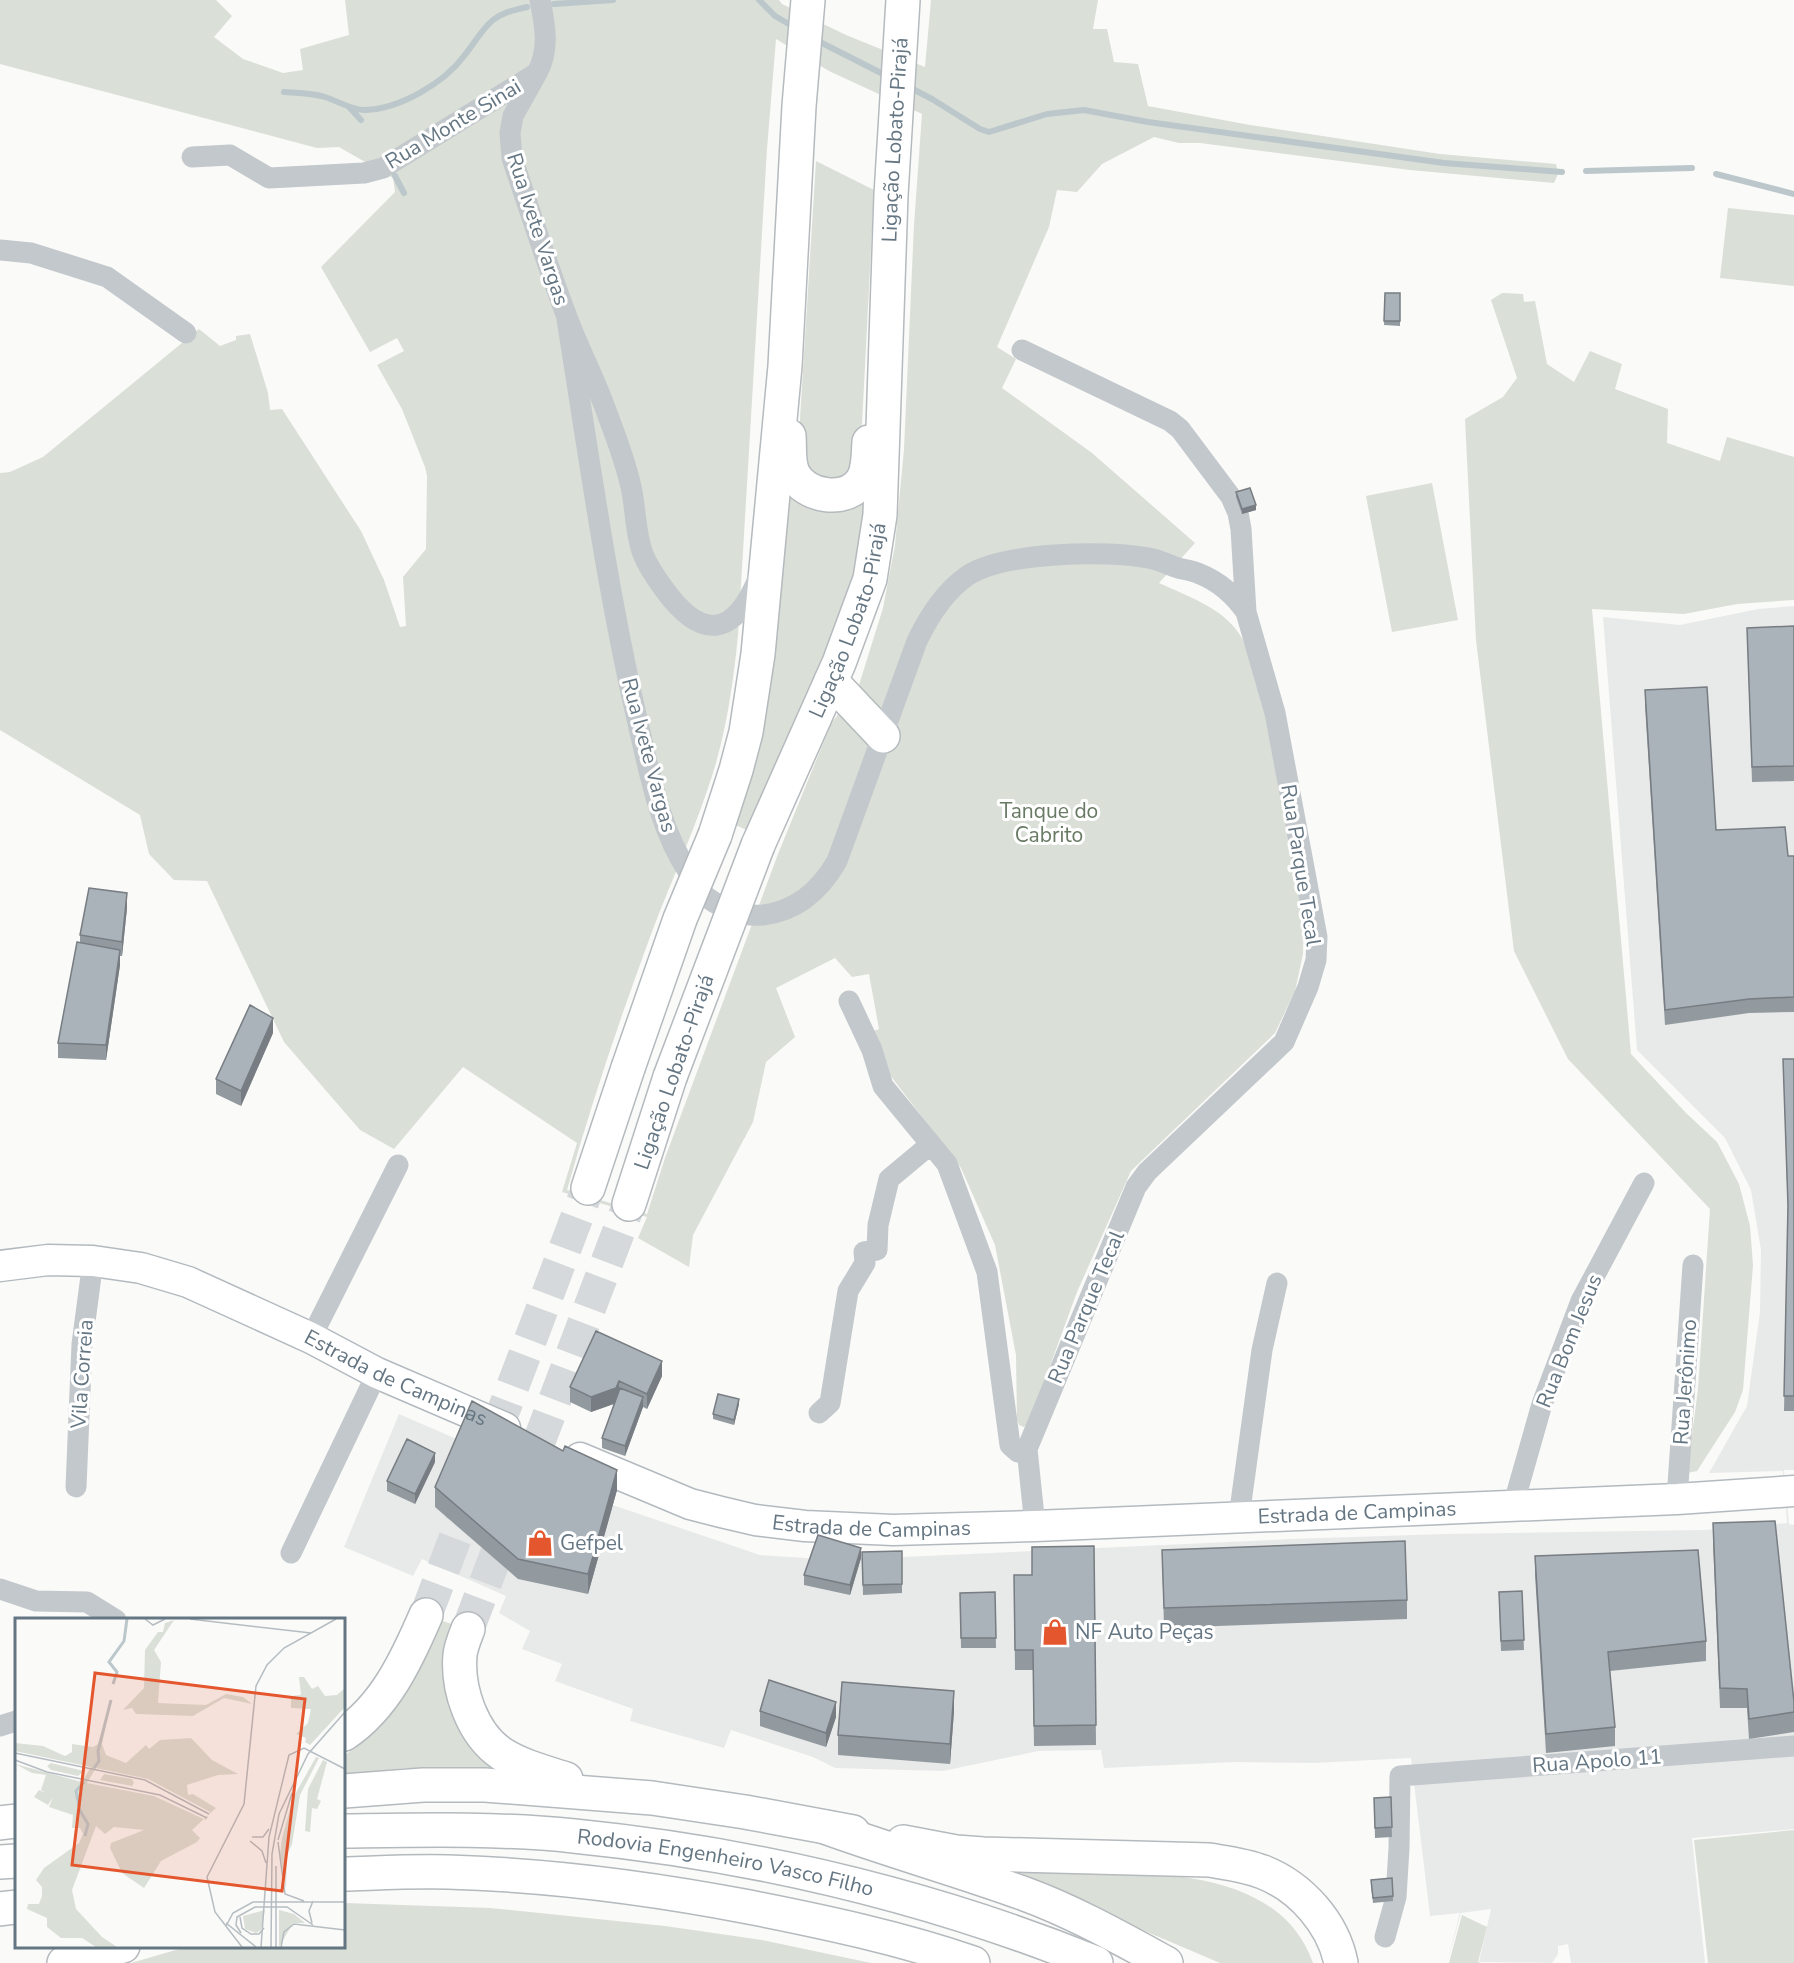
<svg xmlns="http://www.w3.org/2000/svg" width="1794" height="1963" viewBox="0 0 1794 1963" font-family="'Nunito Sans',sans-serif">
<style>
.built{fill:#e8e9e9}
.green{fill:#dadfd7;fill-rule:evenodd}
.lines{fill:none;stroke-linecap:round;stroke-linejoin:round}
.stream{stroke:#bbc7cb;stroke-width:6}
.primary-tunnel{stroke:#d5d9db;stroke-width:33;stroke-dasharray:33 16;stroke-linecap:butt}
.secondary-casing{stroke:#b3babf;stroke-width:33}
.primary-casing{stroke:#b5babe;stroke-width:36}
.highway-casing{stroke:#b4b9bd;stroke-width:36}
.street{stroke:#c3c8cc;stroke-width:21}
.secondary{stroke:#fff;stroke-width:30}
.primary{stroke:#fff;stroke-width:33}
.highway{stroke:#fff;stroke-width:33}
.primary-bridge-casing{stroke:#b5babe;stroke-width:36;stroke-linecap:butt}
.primary-bridge{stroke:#fff;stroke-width:33}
.wall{fill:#929a9f}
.shaded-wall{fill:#777d82}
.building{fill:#aab3b9;stroke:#777d82;stroke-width:1.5}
.labels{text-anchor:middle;stroke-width:6;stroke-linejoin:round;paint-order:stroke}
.street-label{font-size:21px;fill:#657683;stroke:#fff}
.park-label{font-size:21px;fill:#687a64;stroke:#fff}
.poi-label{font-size:21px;fill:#657683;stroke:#fff;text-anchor:start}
.inset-river{fill:none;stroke:#bbc7cb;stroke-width:3}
.inset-road{fill:none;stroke:#b5bdc2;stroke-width:1.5}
.view{fill:#e4572e;fill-opacity:0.15;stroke:#e4572e;stroke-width:3}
.inset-edge{fill:none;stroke:#657683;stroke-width:3}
</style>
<rect width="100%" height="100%" fill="#fafaf8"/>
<!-- built -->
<path class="built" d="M1794,606V1470H1784L1789,1524L1794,1525V1829L1692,1838L1705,1963H1571L1568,1944L1558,1946V1954L1552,1963L1479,1962L1491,1909L1461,1913L1447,1963L1460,1913L1430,1916L1411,1758L1314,1763L1236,1762L1104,1768L1101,1750L1038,1751L943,1771L835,1768L813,1757L731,1730L724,1748L630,1721L633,1709L555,1681L562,1664L522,1649L530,1631L499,1613L506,1596L422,1559L413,1576L344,1547L399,1414L592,1498L760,1555L838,1560L1291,1539L1445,1534L1704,1530L1787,1523L1783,1471L1709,1473L1747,1406L1760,1312L1761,1250L1751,1190L1725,1138L1637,1050L1603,617L1680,625L1758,609Z"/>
<!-- green -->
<path class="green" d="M0,0H216L232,16L214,37L243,59L283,73L303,70L300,49L349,35L345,0H779L782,4L846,35L925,67L931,0H1098L1093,29H1107L1114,62L1138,64L1148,106L1250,125L1440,154L1556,164L1558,174L1554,183L1410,170L1200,143H1179L1154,137L1102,164L1077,192L1057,190L1049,227L997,347L1016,359L1002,388L1092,453L1195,543L1159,583C1189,597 1227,609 1243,640C1247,649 1250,658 1254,666L1295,851L1304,924L1303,954L1295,991L1275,1033L1131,1171L1077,1292L1029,1423L1024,1427L1019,1425L1017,1419L1016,1355L995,1245L961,1168L890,1075L873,1031L879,1029L869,974L852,977L835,958L776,988L795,1037L766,1062L753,1122L693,1235L689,1267L638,1238L647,1217L562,1192L577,1143L463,1067L394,1149L360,1130L284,1042L207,881L174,880L149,854L140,815L0,730V473L10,472L43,457L199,329L220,346L236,340V336L250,334L268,393L270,410L282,409L361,531L384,580L400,627L406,626L403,577L426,549L427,476L425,467L402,409L377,365L404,351L397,338L370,352L321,267L395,192L393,178L339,147L317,148L0,64ZM776,39L829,71L922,114L914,225L904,449L895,545L883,608L859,685L831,724L778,854L665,1158L647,1214L567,1190C590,1108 617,1027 646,948C665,895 689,844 707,791C725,741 733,687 738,635L767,149Z
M816,161L874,190L861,444L859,460L838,482L810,477L799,435Z
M1728,208L1794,215V286L1720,278Z
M1502,293L1523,294L1524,302L1535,301L1547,364L1574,382L1590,351L1622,364L1615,389L1668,409L1667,443L1720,461L1727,437L1794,457V600L1737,604L1684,614L1592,609L1631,1054L1686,1113L1717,1142L1739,1184L1750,1226L1753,1265L1743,1390L1735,1412L1697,1471L1687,1473L1698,1389L1710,1209L1568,1059L1514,951L1476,640L1465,419L1503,397L1517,378L1491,300Z
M1432,483L1458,620L1392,632L1366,496Z
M784,488L868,491L855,571L843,613L749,831L733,824Z
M439,1620L455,1625L449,1701L460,1731L477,1754L508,1771L456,1768H406L344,1775V1756C389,1724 412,1667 439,1620Z
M1794,1830V1963H1708L1694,1840Z
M979,1868C1000,1869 1022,1873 1043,1873C1131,1873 1277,1860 1313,1963H1220L1072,1900Z
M344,1903L490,1908L665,1926L762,1940L871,1963H131L186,1947L344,1946Z
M1462,1915L1487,1927L1478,1962L1481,1963H1449Z"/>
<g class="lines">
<!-- stream -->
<path class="stream" d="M759,0L775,16L794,27
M554,4L613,0
M816,40L887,76
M907,86L932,99L980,129L989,132L1047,114L1084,110L1148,122L1444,163L1562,172
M284,92C298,93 312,93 325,97C338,101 351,110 365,110C399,109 443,84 464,56C474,44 481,30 493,20C503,12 515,10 527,7
M349,107L361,120
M1586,171L1692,168
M1716,174L1794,194
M395,176L404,193"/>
<!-- primary-tunnel -->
<path class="primary-tunnel" d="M426,1615L588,1188
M468,1629L629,1204"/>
<defs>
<g id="secondary">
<path id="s1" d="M0,1266L48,1260L93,1261L141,1268L188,1282L311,1338L377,1373L505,1428"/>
<path id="s2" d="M580,1458L690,1504L721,1512L755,1520L805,1526L893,1530L1035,1526L1677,1499L1794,1491"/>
</g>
<g id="primary">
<path d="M789,436C790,449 788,461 793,473C805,498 848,504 863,479C869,468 868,454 869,442"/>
<path d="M831,681L883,736"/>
<path d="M715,835L736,770L746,732L758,654L785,366L799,106L808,0"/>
<path id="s3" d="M758,845L839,663L870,579L880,515L891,195L903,0"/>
<path d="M588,1188L628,1068"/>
<path d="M629,1204L670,1077"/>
<path d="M468,1629C465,1637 461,1646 460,1655C457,1689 472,1734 502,1754C521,1766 544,1772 566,1779"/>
<path d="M344,1734C385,1707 407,1659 426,1615"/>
<path d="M344,1791L423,1785H485L652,1798L745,1812L853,1832"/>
<path d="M0,1823L16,1821"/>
<path d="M903,1842L956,1852L983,1854L1209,1860C1227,1863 1245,1865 1263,1872C1301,1887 1333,1923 1341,1963"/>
</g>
<g id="highway">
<path d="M825,1827C891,1851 959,1870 1025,1894C1074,1912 1120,1938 1166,1963"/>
<path id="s4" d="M344,1831C420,1830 498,1828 574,1836C753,1854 930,1896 1096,1963"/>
<path d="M0,1862L16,1861"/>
<path d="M344,1874C378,1873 413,1871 448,1872C549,1875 650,1888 749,1907C825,1922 900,1938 973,1963"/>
<path d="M0,1909L16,1907"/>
<path d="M64,1963L123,1946"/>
</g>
</defs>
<!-- secondary casing -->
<use href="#secondary" class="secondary-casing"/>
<!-- primary casing -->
<use href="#primary" class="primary-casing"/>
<!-- highway casing -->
<use href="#highway" class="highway-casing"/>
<!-- street -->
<path class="street" d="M537,73L513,116L510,133L512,158C530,211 547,265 567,317C578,347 593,375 604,405C614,432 625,459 631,487C636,509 635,533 643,554C648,567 656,578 664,589C701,640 733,638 758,579
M192,157L230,155L269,178L364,173L383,168L537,73C550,50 545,25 540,0
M0,250L31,253L107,277L186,333
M567,319C589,457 608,596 640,732C651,780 661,831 689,873C692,879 696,887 701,892C716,907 742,917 763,915C797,911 821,889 837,861L917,641C929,616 944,592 967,576C1003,552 1106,550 1148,558C1158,559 1168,565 1178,568C1186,570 1194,571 1200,574C1220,582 1234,595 1246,612
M1022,350L1170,421L1180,429L1231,497L1238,513L1241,529L1246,612L1275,713L1317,937L1316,960L1308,987L1284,1042L1147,1172L1136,1187L1027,1449L1035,1526
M849,1001L872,1050L883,1086L947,1164L987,1272L1010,1445L1018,1452L1027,1449
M311,1338L398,1165
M819,1413L830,1403L848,1291L865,1263L864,1252L877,1250L878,1225L889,1179L931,1144
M76,1487L82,1344L93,1261
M1677,1499L1693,1265
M1513,1506L1542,1404L1581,1301L1644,1183
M1239,1517L1262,1350L1277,1283
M291,1553L377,1373
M0,1589L36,1601L87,1602L116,1620
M0,1726L16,1721
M1385,1937L1396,1897L1399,1848L1400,1776L1794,1746"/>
<!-- secondary -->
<use href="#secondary" class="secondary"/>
<!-- primary -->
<use href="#primary" class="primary"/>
<!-- highway -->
<use href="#highway" class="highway"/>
<defs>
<path id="primary-bridge" d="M628,1068L680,919L715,835
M670,1077L758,845"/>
</defs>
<!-- primary-bridge casing -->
<use href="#primary-bridge" class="primary-bridge-casing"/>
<!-- primary-bridge -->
<use href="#primary-bridge" class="primary-bridge"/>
</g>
<!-- wall -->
<path class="wall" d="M1385,293H1400V326L1384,325Z
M1236,492L1256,510L1242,514L1236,497Z
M1794,626V781L1752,782L1747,628Z
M1645,690L1716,830L1788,856H1794V1012L1749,1013L1665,1025L1645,705Z
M127,908L122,956H120V965L106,1060L58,1058V1043L80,942V935Z
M273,1033L241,1106L216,1094V1079Z
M1783,1059H1794V1411H1784L1788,1214Z
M662,1376L647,1409L643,1407L625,1456L602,1448V1438L614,1404L591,1412L570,1402V1387Z
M739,1404L734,1425L713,1419V1414Z
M435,1462L415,1504L387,1491V1481Z
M435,1487L617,1490L588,1594L518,1579L435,1507Z
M1713,1523L1794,1702V1732L1749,1739L1747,1708H1720L1713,1543Z
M1094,1546L1096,1745L1034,1746L1033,1670H1015L1014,1575H1032V1547Z
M1162,1550L1407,1600V1619L1164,1628Z
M902,1551V1593L863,1595L862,1552Z
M1535,1556L1706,1641V1661L1610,1671L1615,1727V1746L1546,1753L1535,1575Z
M861,1558L850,1595L804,1585V1575Z
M1522,1591L1524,1650L1501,1651L1499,1602Z
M995,1592L996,1648H961L960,1593Z
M760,1711L836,1717L826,1747L760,1726Z
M954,1711L950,1764L838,1755V1735Z
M1391,1797L1392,1837L1375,1838L1374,1798Z
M1371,1885L1393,1896V1901L1373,1903Z"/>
<!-- shaded-wall -->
<path class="shaded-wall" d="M1256,505V510L1242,514V509Z
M127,893V908L122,956V942Z
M120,950V965L106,1060V1045Z
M273,1018V1033L241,1106V1091Z
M662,1361V1376L647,1409V1394Z
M619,1381V1396L616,1403L591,1412V1397Z
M643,1397V1407L625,1456V1446Z
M739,1399V1404L734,1425V1420Z
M435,1453V1462L415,1504V1494Z
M617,1470V1490L588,1594V1574Z
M861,1548V1558L850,1595V1585Z
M954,1691V1711L950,1764V1744Z
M836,1702V1717L826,1747V1733Z"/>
<!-- building -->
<path class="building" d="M1385,293H1400V321H1384Z
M1250,488L1256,505L1242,509L1236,492Z
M1794,626V766L1752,767L1747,628Z
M1707,687L1716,830L1785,827L1788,856H1794V997L1749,999L1665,1010L1645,690Z
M89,888L127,893L122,942L80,935Z
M77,942L120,950L106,1045L58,1043Z
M250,1005L273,1018L241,1091L216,1079Z
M1783,1059H1794V1396H1784L1788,1205Z
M596,1331L662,1361L647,1394L619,1381L616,1388L591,1397L570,1387Z
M620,1388L643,1397L625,1446L602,1438Z
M718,1394L739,1399L734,1420L713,1414Z
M472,1401L563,1451L565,1446L617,1470L588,1574L518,1559L435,1487Z
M407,1439L435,1453L415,1494L387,1481Z
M1775,1521L1794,1702V1712L1749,1719L1747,1689L1720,1688L1713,1523Z
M818,1535L861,1548L850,1585L804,1575Z
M1405,1541L1407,1600L1164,1608L1162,1550Z
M1094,1546L1096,1725L1034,1726L1033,1650H1015L1014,1575H1032V1547Z
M1698,1550L1706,1641L1608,1652L1615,1727L1546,1734L1535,1556Z
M902,1551V1584L863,1585L862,1552Z
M1522,1591L1524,1640L1501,1641L1499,1592Z
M995,1592L996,1638H961L960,1593Z
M769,1680L836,1702L826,1733L760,1711Z
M842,1682L954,1691L950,1744L838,1735Z
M1391,1797L1392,1827L1375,1828L1374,1798Z
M1392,1878L1393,1896L1373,1898L1371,1880Z"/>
<!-- icons -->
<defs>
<symbol id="shop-bare" viewBox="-9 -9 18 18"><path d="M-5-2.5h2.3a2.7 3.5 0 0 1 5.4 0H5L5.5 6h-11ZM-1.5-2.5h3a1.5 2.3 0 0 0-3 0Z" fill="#e4572e" stroke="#fff" stroke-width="2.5" paint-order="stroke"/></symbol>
</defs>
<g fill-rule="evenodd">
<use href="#shop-bare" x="521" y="1524" width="38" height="38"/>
<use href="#shop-bare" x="1036" y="1613" width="38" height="38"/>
</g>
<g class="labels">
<!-- street labels -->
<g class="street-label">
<text transform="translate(453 124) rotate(-31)" y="7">Rua Monte Sinai</text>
<text dy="7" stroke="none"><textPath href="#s3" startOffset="729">Ligação Lobato-Pirajá</textPath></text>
<text transform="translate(538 229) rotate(72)" y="7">Rua Ivete Vargas</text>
<text dy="7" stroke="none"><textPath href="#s3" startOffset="243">Ligação Lobato-Pirajá</textPath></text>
<text transform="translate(649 755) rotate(75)" y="7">Rua Ivete Vargas</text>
<text transform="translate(1301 865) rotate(81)" y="7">Rua Parque Tecal</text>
<text transform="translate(674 1072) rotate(-71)" y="7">Ligação Lobato-Pirajá</text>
<text transform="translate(1086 1307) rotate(-67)" y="7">Rua Parque Tecal</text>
<text transform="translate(1569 1341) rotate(-68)" y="7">Rua Bom Jesus</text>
<text transform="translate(82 1374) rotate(-86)" y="7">Vila Correia</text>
<text dy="7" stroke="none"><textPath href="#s1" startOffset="420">Estrada de Campinas</textPath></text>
<text transform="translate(1685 1382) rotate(-86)" y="7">Rua Jerônimo</text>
<text dy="7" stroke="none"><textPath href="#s2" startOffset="789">Estrada de Campinas</textPath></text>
<text dy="7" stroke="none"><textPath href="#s2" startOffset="303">Estrada de Campinas</textPath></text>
<text transform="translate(1597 1761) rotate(-4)" y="7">Rua Apolo 11</text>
<text dy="7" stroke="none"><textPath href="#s4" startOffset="384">Rodovia Engenheiro Vasco Filho</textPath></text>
</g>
<!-- park labels -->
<g class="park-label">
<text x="1049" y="818">Tanque do<tspan x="1049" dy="24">Cabrito</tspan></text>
</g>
<!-- poi labels -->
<g class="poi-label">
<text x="560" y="1550">Gefpel</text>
<text x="1075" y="1639">NF Auto Peças</text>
</g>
</g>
<!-- overview -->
<g transform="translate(15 1618)">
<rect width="330" height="330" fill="#fafaf8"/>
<path d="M159,2L139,32L146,44L143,85L191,87L211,76L228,79L237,86L209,80L178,98L121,96L117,90L108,92L129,70L130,32L143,14H148L150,5ZM284,59H289L297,71L303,68L310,78L322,77L330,70V89L295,127L290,124L291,120L281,116L293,105L296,91L276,90V78L286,77ZM96,83L87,126L91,137L111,145L131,127L134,131L145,122L176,120L197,142L223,156L203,157L172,167L173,177L178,176L201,190L177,212L185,220L182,224L146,243L129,270L107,255L95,230L96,225L129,212L99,209L90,216L81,208L57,272L61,291L87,319L102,329H81L67,320H46L32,309V300L12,291L13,286H24L27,278V269L21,262L29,250L64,225L68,216L65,210H57L58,197L34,189L38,179L33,187L19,179L24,172L31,175L26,172L31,157L17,155L0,146L67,164L76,149L0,133V125L28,128L50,138L57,134V126L78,129L83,126ZM81,150L133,161L195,194L191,202L139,178L72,165ZM301,139L304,140L285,177L277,226L272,237L271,271L265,236L267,220L278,180ZM308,142L312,144L302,181L306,183L302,191L297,190L295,214L290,213L293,171ZM36,145L69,153L63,158L36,152L32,148ZM89,156L117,161L119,165L117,168L85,162ZM250,292L246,312L241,315L230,311L228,298ZM264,292L279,296L290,305H278L264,329Z" fill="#dadfd7" fill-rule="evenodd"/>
<path class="inset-river" d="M98,66L102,54L94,44L109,23L112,1M79,150L84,143L83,133L96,82M64,188L61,173L69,164M64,191L73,206L70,218"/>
<path class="inset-road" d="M130,1L138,7L150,1M175,1L296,15M0,135L130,162L194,196M0,142L32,154L145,177L192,200M237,219H248L254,211M263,222L277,175M235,223L247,233L251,245M263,224L270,276L289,283M261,248V329M225,299L227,310L236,316H244L249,310M211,305L241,329M297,305L294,293L298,283M211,308L218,295L238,284H330M226,315L221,307L222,299L240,289H272L298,307M227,329L200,294L192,259L229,186L241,68L252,47L269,30L321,1M246,329L254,219L274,137L289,130L330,151M256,329L257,236L264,196L293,136L330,94M266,329L269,314L279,306L330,312"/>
<path class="view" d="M80,55L290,81L267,273L57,247Z"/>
<rect width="330" height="330" class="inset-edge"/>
</g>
</svg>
